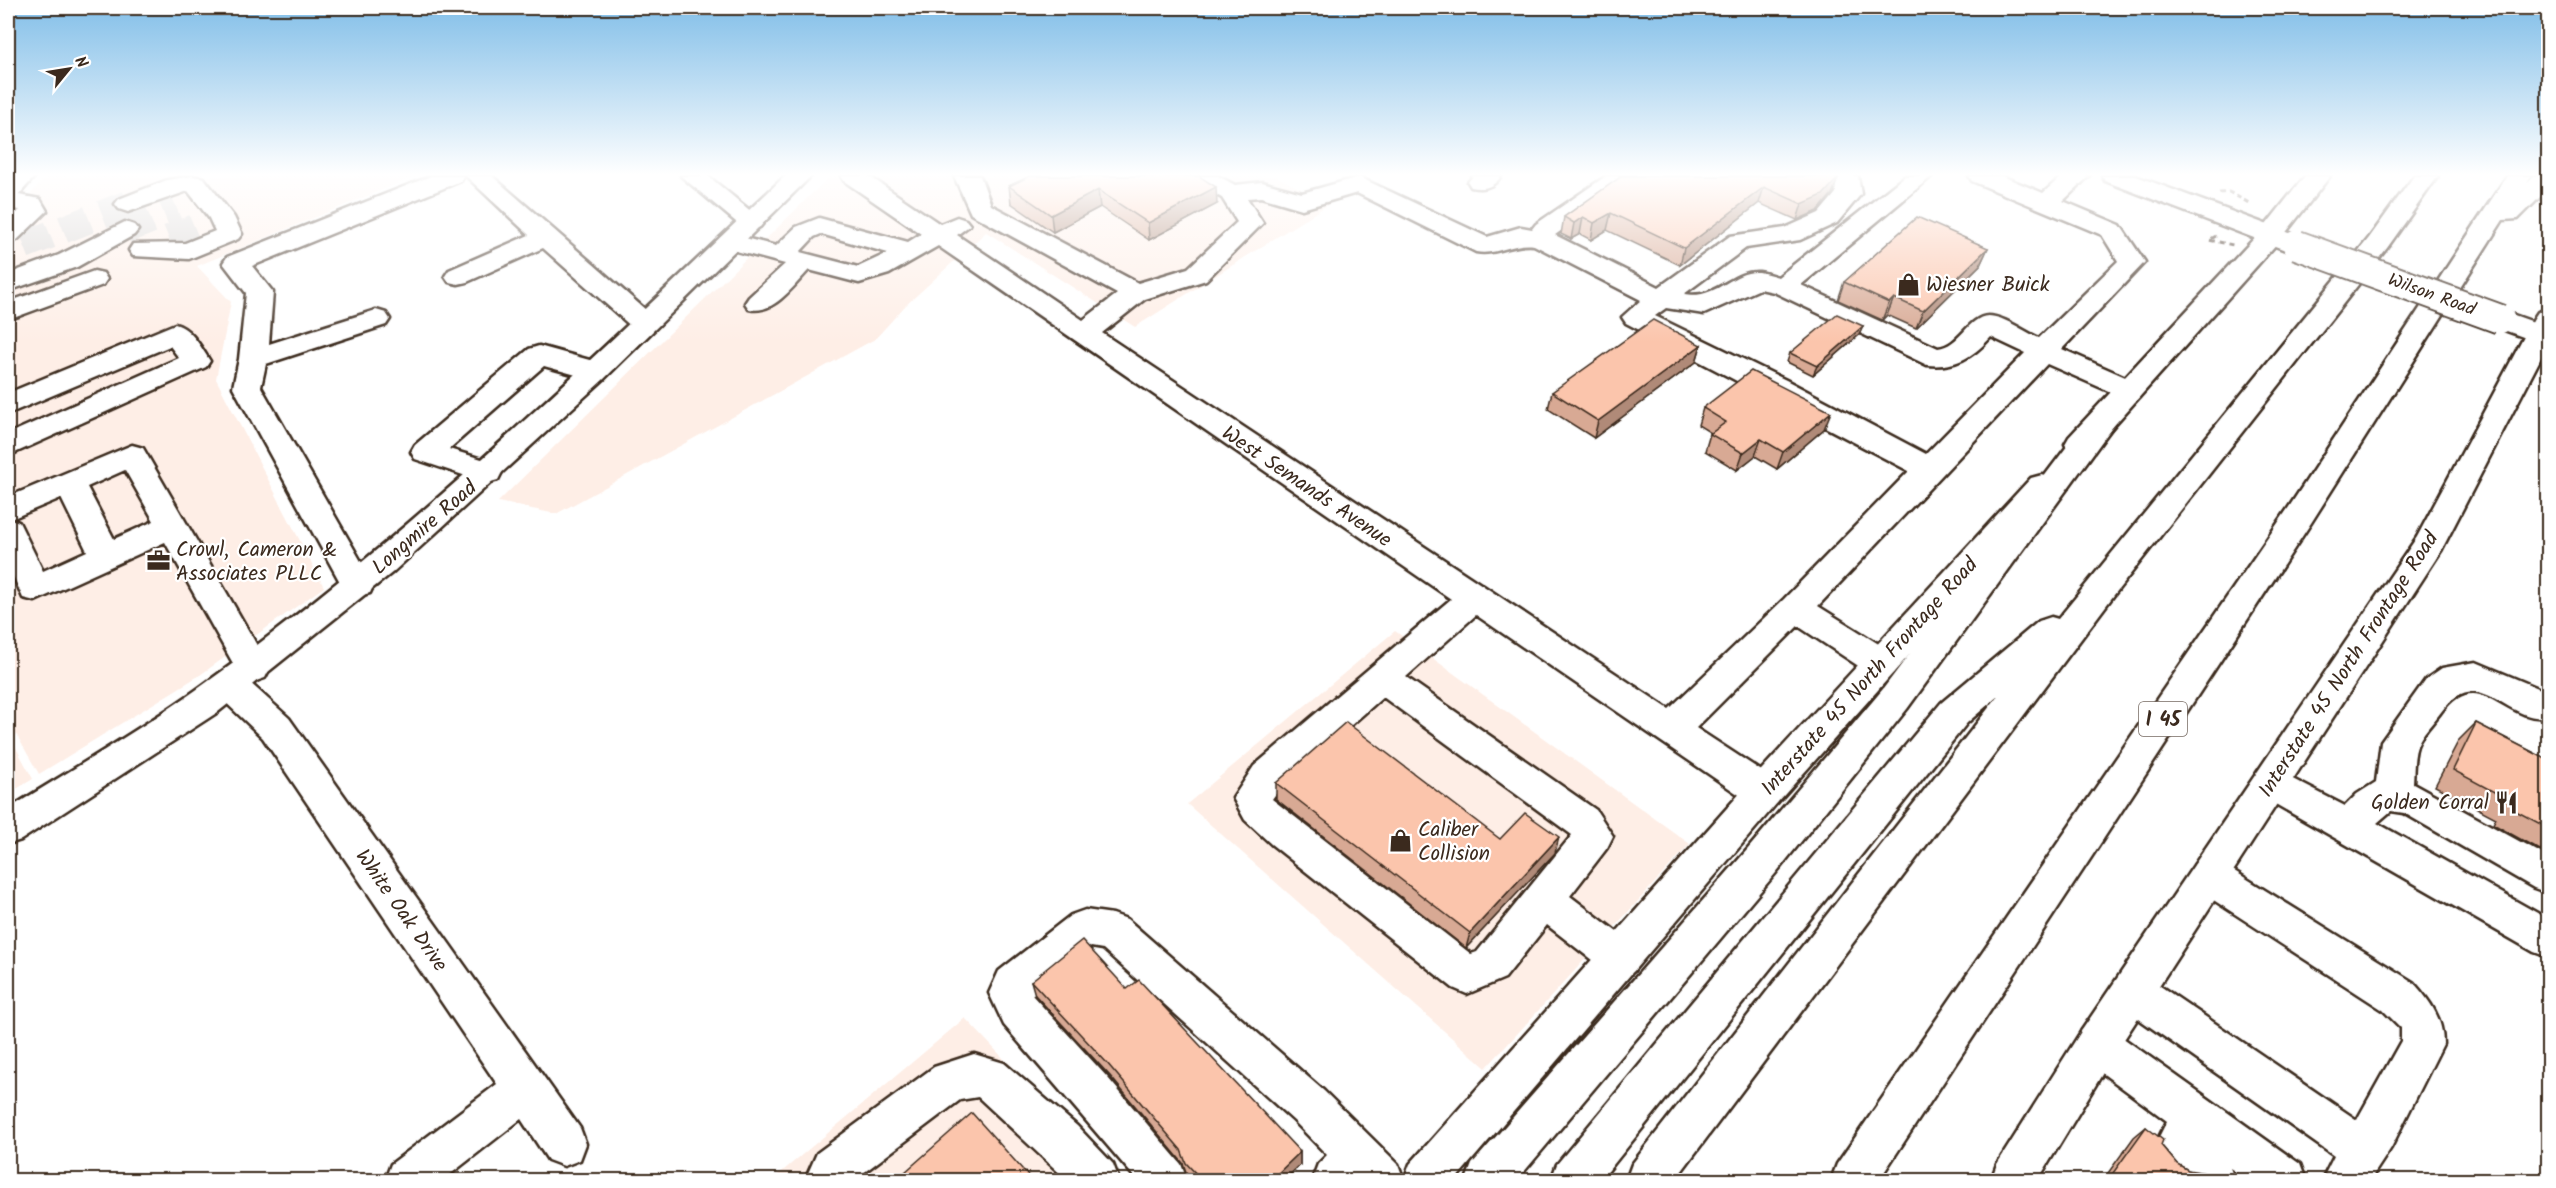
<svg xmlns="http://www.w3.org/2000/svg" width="2556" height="1188" viewBox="0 0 2556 1188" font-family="Kalam,sans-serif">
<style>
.built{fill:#feeee6}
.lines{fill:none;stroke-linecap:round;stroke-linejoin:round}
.minor-tunnel{stroke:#d8d4d2;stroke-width:28;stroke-dasharray:28 14;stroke-linecap:butt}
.minor-casing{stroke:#3b2a1e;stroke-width:5}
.major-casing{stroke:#3b2a1e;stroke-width:5}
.highway-casing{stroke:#3b2a1e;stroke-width:5}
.path{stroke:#3b2a1e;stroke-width:3;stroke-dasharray:5 4;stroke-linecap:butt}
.minor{fill:#fff;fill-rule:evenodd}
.major{fill:#fff;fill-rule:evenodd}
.highway{fill:#fff;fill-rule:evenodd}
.minor-bridge-casing{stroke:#3b2a1e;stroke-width:32;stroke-linecap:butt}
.minor-bridge{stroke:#fff;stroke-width:28}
.wall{fill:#d8a994;stroke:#3b2a1e;stroke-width:1.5}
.shaded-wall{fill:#b08a78;stroke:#3b2a1e;stroke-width:1.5}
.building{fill:#fbc5ac;stroke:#3b2a1e;stroke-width:1.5}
.labels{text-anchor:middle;stroke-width:4.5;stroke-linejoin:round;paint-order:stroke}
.far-street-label{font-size:18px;fill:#3b2a1e;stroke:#fff}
.shield{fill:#fff;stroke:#766a62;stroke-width:1.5}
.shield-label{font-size:20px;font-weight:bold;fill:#3b2a1e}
.poi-label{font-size:21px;fill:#3b2a1e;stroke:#fff;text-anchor:start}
.street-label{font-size:21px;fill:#3b2a1e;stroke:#fff}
</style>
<rect width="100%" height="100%" fill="#fff"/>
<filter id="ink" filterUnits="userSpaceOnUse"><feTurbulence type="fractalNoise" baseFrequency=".0167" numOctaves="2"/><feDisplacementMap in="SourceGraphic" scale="12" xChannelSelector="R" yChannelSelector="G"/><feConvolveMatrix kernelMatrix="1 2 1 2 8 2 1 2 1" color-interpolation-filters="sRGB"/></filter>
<g filter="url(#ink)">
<!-- built -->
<path class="built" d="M47,176H416L197,266L231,302L216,379L324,587L200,675L39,774L8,720V219Z
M830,176H1276L1329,204L1135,327L986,232L905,306L875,339L556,514L498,502Z
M1395,631L1690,844L1486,1068L1187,804Z
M8,733L33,779L8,794Z
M965,1018L1119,1180H772Z"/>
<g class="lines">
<!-- minor-tunnel -->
<path class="minor-tunnel" d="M125,230L177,209
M169,239L195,228
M24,245L128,204"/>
<defs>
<path id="minor" d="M193,176L204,178L234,217L242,234L238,239L189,259L133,256L129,250L133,244L185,243L215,231L209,218L188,191L128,212L119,209L115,204L119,199L167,180Z
M431,176H464L461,181L252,266L273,292L269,344L376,310L386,313L390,319L386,325L266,364L261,387L374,584L370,593L358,596L346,593L233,387L239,359L246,293L223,263L227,257Z
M466,176H492L654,317L658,323L654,329L644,332L634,329L543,248L467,282L458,284L449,282L445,276L449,270L529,235Z
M681,176H708L764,222L760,227L751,230L742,227Z
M841,176H869L940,224L957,217L966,220L970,225L957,235L1083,320L1117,294L971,214L954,176H980L991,205L1138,283L1188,268L1237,222L1222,198L1191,181L1188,176H1218L1235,185L1262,182L1302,193L1359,177L1487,237L1521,227L1532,229L1536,224L1606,176H1634L1631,181L1555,235L1659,287L1730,236L1785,228L1819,213L1836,193L1834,176H1858L1861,194L1837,223L1800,240L1746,248L1684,294C1717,300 1732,270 1759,272C1765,273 1772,275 1778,277L1905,176H1932L1801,285L1938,348C1960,346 1968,317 1988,316C2004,316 2025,332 2039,338L2118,261L2102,235L1972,181L1969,176H2002L2043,193L2062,176H2089L2063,201L2120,225L2145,262L2062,349L2139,383L2143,390L2139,397L2129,400L2047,364L1818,606L1893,653L1898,663L1893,673L1881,677L1869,673L1798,626L1696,728L1777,781L1782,792L1777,803L1764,808L1751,803L1476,615L1406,677L1596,810L1613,836L1607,848L1570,896L1634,945L1640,958L1634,971L1620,977L1606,971L1547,925L1505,978L1467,994L1453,988L1271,844L1245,820L1233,798L1254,766L1451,599L938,246L889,274L859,283L809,270C793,286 774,315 749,309L745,303L749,297L785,264L721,247L717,242L721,237L730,234L776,246L796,227L819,218L908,242L921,234L844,181ZM1357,193L1476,252C1496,256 1514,242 1534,245L1641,300L1622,317L1626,323L1909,471L1784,599L1669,709L1102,333L1145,299L1206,280L1263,223L1247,198L1261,197L1302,209ZM821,234L888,253L858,267L800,252L814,237ZM1760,289L1774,292L1927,365C1955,368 1973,357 1991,337L2025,353L1926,454L1786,380L1655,316L1666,308L1704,314ZM1383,697L1572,835L1477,952L1471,954L1272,799L1280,788Z
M1473,176H1501C1494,187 1484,190 1471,187L1468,182Z
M2102,176H2136L2306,239L2310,245L2306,251L2297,253L2288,251L2105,181Z
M8,193L40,199L47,211L17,240L8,243V222L20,210L8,208Z
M125,222L134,225L138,230L134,235L77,267L8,291V274L59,255Z
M94,271L103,273L107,279L103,285L8,320V302Z
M2500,310L2548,327V346L2490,325L2486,319L2490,313Z
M175,324C191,328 201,347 210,361L206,367L8,456V434L179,358L170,346L8,414V393Z
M539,346L604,364L608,371L604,378L594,380L544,366L449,449L498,464L502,472L498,480L487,483L415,459L411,452L415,445L529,349Z
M132,445L143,448L270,668L265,678L253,682L247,680L289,718L580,1128L586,1144L580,1160L564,1166L548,1160L521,1119L443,1180H385L391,1164L497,1084L263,738L218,695L213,685L218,675L230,671L239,674L165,542L35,601L23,598L8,564V497ZM125,470L154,521L114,539L87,487ZM61,498L87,551L43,571L19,522L11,519Z
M2476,662L2543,690L2548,689V717C2506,724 2479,660 2441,712C2434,722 2421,734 2417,746C2413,757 2414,772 2413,783L2548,857V893L2534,888L2404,813L2391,811L2377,823L2548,919V957L2534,952L2258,794L2253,783L2258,772L2271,768L2345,806L2357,794L2376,782L2381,742L2426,679L2442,668Z
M2209,859L2223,864L2413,982C2430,1001 2443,1018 2443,1044L2391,1148L2370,1180H2322L2334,1156L2119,1005L2112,991L2119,977L2133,972L2147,977L2357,1120L2359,1116L2401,1041V1028L2383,1010L2195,888L2190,876L2195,864Z
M1085,910L1113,914L1127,919L1324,1091L1398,1164L1404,1180H1312L1318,1164L1327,1155L1294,1121L1103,949L1091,947L1032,995L1108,1078L1181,1164L1187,1180H1137L1004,1025L989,993L999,971L1071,915Z
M2097,1024L2112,1030L2300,1164L2306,1180H2247L2230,1168L2235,1180C2200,1180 2167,1188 2151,1153L2167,1121L2082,1058L2076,1044L2082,1030Z
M974,1054L1004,1063L1077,1126L1113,1164L1119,1180H1067L978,1097L960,1100L854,1180H805L817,1153L934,1067Z"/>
<path id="major" d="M10,176H35L17,197L8,199Z
M785,176H811L603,380L393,572L218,712L21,840L8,844V809C71,770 135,733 196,690C408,539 596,355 785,176Z
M2305,176H2330L2280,240L2091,451L2080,454L2069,451L2065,444L2069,437L2262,230Z
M2548,309V344L2441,551L2112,1058L2038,1180H1991L1997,1164L2082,1030L2417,537L2534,318L2538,312Z
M2042,475L2053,478L2057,486L2053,494L1777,803L1455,1180H1404L1410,1164L1751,781L2031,478Z"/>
<path id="highway" d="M2414,176H2438L2387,248L2114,595L1675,1180H1626L1632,1164L1998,696L1967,723L1601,1180H1551L1557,1164L1941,703L2039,621L2051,617L2058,619L2369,238Z
M2507,176H2531L2527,182L2534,176H2548V189L2518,219L2503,220L2311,523L1879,1180H1831L1837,1164L2289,507Z
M2103,409L2113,412L2118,419L2113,426L1907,709L1775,874L1517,1180H1466L1472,1164L1747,850L1883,689L2093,412Z"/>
</defs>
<!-- minor casing -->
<use href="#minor" class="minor-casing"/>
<!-- major casing -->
<use href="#major" class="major-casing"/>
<!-- highway casing -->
<use href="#highway" class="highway-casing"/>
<!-- path -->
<path class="path" d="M2219,193L2229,192L2249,203
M2216,236L2209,240L2233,245"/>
<!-- minor -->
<use href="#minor" class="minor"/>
<!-- major -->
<use href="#major" class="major"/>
<!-- highway -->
<use href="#highway" class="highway"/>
<defs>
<path id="minor-bridge" d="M2297,245L2500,319"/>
</defs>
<!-- minor-bridge casing -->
<use href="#minor-bridge" class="minor-bridge-casing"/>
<!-- minor-bridge -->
<use href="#minor-bridge" class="minor-bridge"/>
</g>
<!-- wall -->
<path class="wall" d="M1030,176L1217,204L1149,240L1100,207L1053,232L1011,203L1009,186Z
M1622,176L1838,178L1832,194L1818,211L1797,220L1759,203L1680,265L1607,230L1591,240L1580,234L1571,239L1561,234L1564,217Z
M1988,248L1980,265L1916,328L1887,315L1882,320L1838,300L1844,282Z
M1863,326L1859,335L1813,375L1787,362L1790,353Z
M1701,345L1696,362L1594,438L1548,409L1552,392Z
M1703,408L1824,429L1777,469L1755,456L1737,470L1705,451L1710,434L1711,433L1698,425Z
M2476,723L2548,760V847L2545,846L2540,850L2493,824L2496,818L2435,786L2459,740Z
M1276,783L1500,839L1555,853L1466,948L1276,799Z
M1031,981L1127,989L1300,1152V1165L1284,1180H1192L1187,1175L1183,1163L1110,1076L1035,995Z
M2146,1127L2177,1164L2188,1170L2216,1180H2103L2134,1137Z"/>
<!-- shaded-wall -->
<path class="shaded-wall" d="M1838,178L1832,194L1818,211L1797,220L1802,204Z
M1216,187L1217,204L1149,240L1148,223Z
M1764,187L1759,203L1680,265L1684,248Z
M1098,190L1100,207L1053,232L1051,215Z
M1611,213L1607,230L1591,240L1594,223Z
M1583,217L1580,234L1571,239L1574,223Z
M1988,248L1980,265L1916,328L1923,311Z
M1894,298L1887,315L1882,320L1889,303Z
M1863,326L1859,335L1813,375L1817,366Z
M1701,345L1696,362L1594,438L1598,421Z
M1831,412L1824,429L1777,469L1783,452Z
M1761,439L1755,456L1737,470L1743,453Z
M1559,837L1555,853L1466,948L1470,933Z
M1300,1152V1165L1284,1180H1271Z"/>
<!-- building -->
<path class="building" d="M1030,176H1199L1216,187L1148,223L1098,190L1051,215L1009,186Z
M1622,176H1834L1838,178L1823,195L1802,204L1764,187L1684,248L1611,213L1594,223L1583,217L1574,223L1564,217Z
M1917,217L1988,248L1923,311L1894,298L1889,303L1844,282Z
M1837,314L1863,326L1817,366L1790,353Z
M1653,320L1701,345L1598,421L1552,392Z
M1751,371L1831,412L1783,452L1761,439L1743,453L1710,434L1726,422L1703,408Z
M1346,722L1500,839L1525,813L1559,837L1470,933L1276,783Z
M2476,723L2548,760V828L2512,809L2515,803L2453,770Z
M1082,940L1127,989L1139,980L1300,1152L1271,1180H1202L1186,1163L1181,1150L1107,1063L1031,981Z
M972,1113L1032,1180H896Z
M2146,1127L2163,1140L2161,1145L2177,1164L2188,1170L2206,1173L2216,1180H2108Z"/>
</g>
<!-- sky -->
<linearGradient id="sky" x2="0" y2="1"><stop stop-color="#81bee8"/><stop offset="0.51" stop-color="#fff"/><stop offset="1" stop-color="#fff" stop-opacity="0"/></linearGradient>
<rect width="2556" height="342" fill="url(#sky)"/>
<!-- icons -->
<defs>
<symbol id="shop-bare" viewBox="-9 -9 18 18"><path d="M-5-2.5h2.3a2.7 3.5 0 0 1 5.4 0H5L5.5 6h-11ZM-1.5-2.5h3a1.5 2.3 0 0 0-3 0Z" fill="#3b2a1e" stroke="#fff" stroke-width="2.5" paint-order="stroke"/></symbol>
<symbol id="office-bare" viewBox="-9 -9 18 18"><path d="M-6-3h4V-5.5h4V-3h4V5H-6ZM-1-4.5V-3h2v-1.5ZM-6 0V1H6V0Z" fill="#3b2a1e" stroke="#fff" stroke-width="2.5" paint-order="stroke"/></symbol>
<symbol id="restaurant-bare" viewBox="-9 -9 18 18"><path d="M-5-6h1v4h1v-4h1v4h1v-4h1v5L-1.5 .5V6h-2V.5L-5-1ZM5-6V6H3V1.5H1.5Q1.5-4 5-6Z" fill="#3b2a1e" stroke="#fff" stroke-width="2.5" paint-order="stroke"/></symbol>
</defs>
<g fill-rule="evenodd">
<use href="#shop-bare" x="1892" y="268" width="33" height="33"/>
<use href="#office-bare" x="142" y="544" width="33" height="33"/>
<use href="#restaurant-bare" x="2490" y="786" width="33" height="33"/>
<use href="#shop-bare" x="1384" y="824" width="33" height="33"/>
</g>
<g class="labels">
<!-- far-street labels -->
<g class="far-street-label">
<text transform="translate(2432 294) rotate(20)" y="6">Wilson Road</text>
</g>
<!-- shield labels -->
<rect class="shield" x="2139" y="702" width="48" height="34" rx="4.5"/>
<g class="shield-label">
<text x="2163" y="726">I 45</text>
</g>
<!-- poi labels -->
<g class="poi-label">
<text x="1926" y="291">Wiesner Buick</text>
<text x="176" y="556">Crowl, Cameron &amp;<tspan x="176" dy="24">Associates PLLC</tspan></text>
<text x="2489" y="809" text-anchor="end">Golden Corral</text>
<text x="1418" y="836">Caliber<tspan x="1418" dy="24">Collision</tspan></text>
</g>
<!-- street labels -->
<g class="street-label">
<text transform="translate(1307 486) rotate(34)" y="7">West Semands Avenue</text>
<text transform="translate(424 527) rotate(-41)" y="7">Longmire Road</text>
<text transform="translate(2348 664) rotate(-57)" y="7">Interstate 45 North Frontage Road</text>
<text transform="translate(1869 676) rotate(-48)" y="7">Interstate 45 North Frontage Road</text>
<text transform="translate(402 910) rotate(55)" y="7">White Oak Drive</text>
</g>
</g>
<!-- margin -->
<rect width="2556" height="1188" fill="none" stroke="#fff" stroke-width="30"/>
<rect x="15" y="15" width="2526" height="1158" fill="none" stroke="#3b2a1e" stroke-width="2" filter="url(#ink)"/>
<!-- north arrow -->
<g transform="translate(69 69) rotate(60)" stroke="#ffffff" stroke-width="4.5" paint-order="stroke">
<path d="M0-4.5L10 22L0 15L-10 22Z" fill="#3b2a1e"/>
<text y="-9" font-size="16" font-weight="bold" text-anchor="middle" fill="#3b2a1e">N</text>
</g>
</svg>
